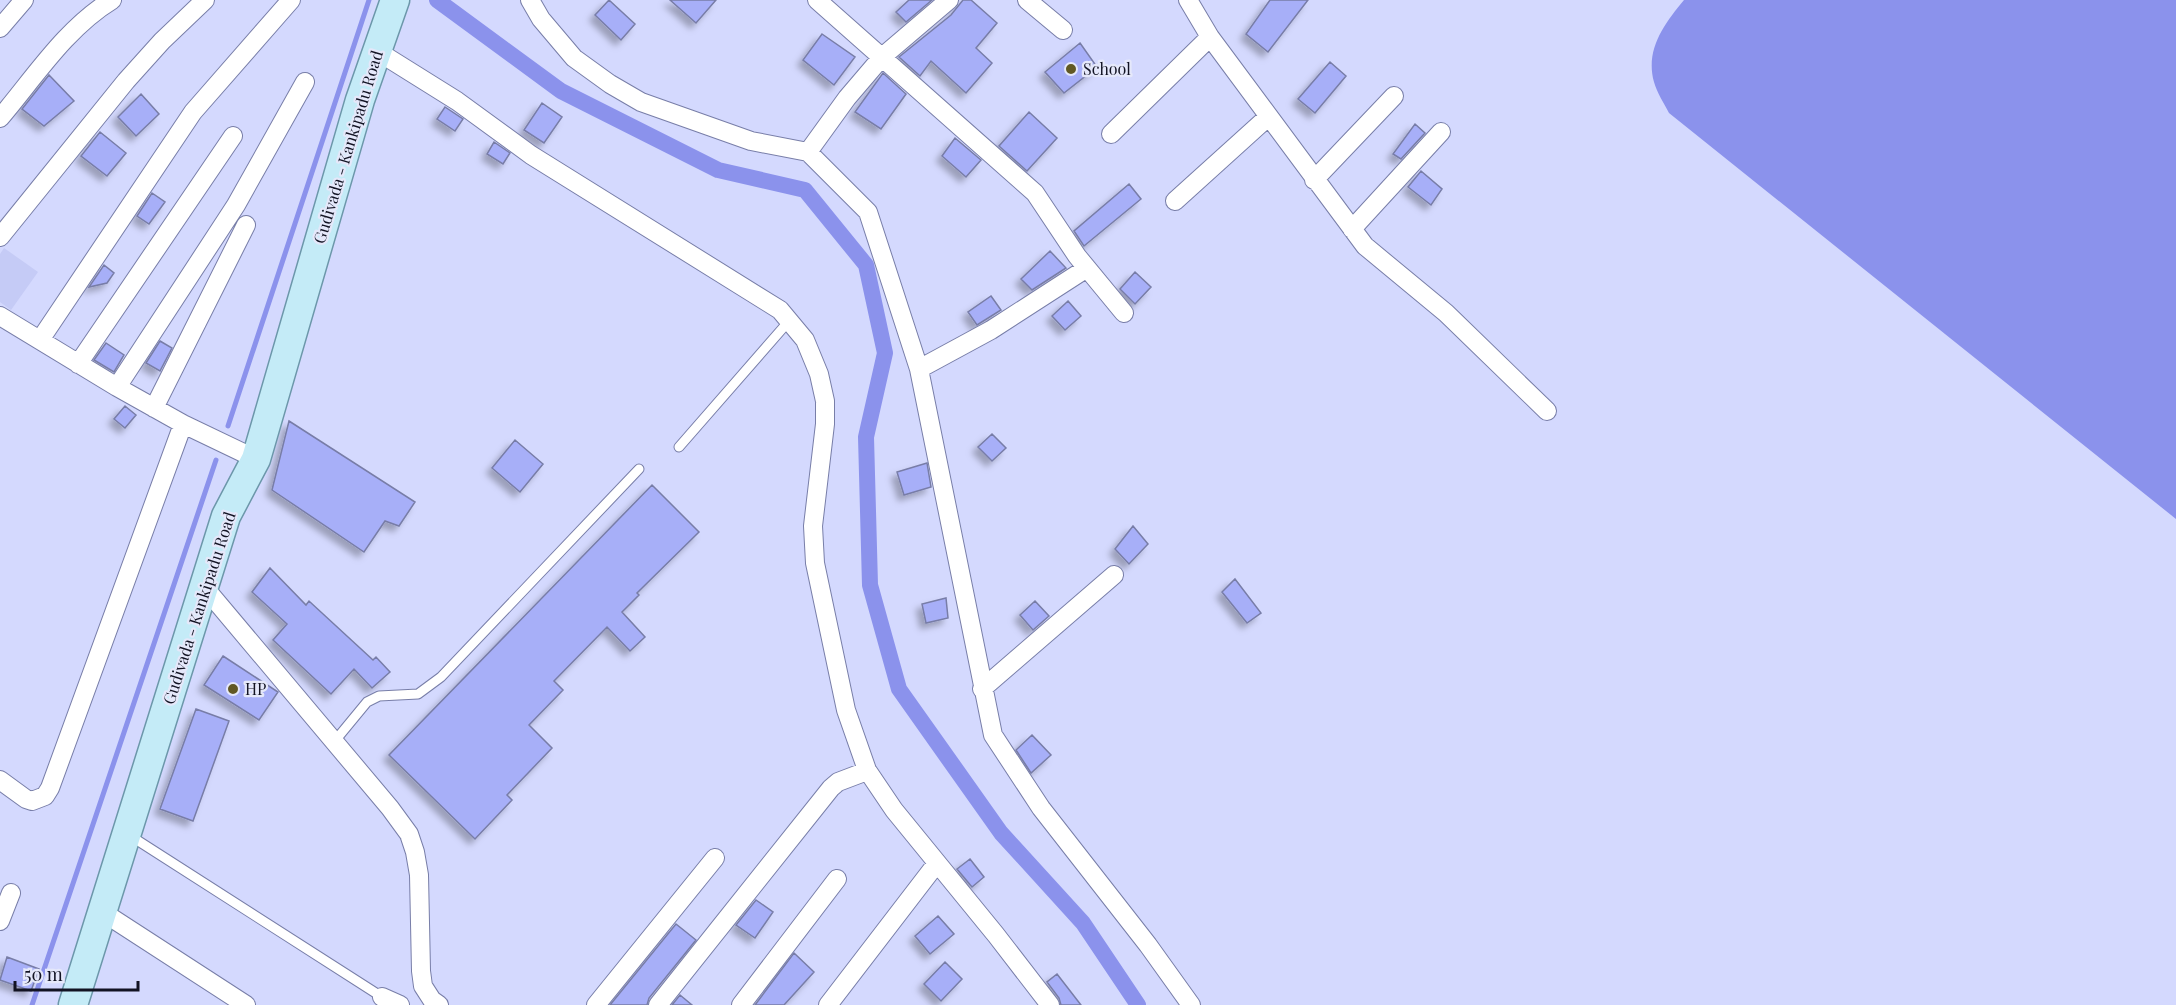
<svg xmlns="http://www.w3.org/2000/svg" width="2176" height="1005" viewBox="0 0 2176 1005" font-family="'Playfair Display',serif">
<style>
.built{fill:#c5cbf6}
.water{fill:#8b92ec}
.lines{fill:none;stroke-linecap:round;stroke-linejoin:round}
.stream{stroke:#8b92ec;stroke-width:5}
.canal{stroke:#8b92ec;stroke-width:16}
.building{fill:#a7aff8;stroke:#787da7;stroke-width:1.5;filter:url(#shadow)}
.lane-casing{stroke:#787ea8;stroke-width:11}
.street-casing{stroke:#787ea8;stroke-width:20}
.primary-casing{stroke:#6c97aa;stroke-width:31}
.lane{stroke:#fff;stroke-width:9}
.street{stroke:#fff;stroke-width:18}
.primary{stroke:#c4ebf7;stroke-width:28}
.poi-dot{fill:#615824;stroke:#e5e8fa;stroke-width:2}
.labels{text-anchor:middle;stroke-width:4.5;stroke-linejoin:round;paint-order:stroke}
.poi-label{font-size:16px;fill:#121323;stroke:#e5e8fa;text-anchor:start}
.street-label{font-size:16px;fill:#121323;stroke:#e5e8fa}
</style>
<defs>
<filter id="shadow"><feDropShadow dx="-5.5" dy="5.5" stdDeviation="3" flood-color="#0004"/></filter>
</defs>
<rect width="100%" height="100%" fill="#d4d9fe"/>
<!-- built -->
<path class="built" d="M4,248L38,272L11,310L0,302V254Z"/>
<!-- water -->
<path class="water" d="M1684,0H2176V519L1669,113C1664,103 1657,93 1654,82C1645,50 1664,24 1684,0Z"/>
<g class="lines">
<!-- stream -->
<path class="stream" d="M228,426L369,0
M32,1005L216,460"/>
<!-- canal -->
<path class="canal" d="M437,0L561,91L718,170L805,190L866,265L885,353L866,437L870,585L899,689L1001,833L1083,923L1138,1005"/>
</g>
<!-- building -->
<path class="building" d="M609,0L635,24L621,40L595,15Z
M670,0H716L696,23Z
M909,0H932L906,22L896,12Z
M963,0H971L997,23L976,48L992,63L966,93L931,61L920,76L899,57L951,15Z
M1270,0H1308L1268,52L1246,34Z
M822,34L855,57L834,85L803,60Z
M1080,43L1097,67L1064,93L1045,72Z
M1330,62L1346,76L1315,113L1298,99Z
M883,73L906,94L881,129L855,112Z
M49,75L74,101L44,126L22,109Z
M141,94L159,114L136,136L118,117Z
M542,103L562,117L544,143L524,130Z
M445,107L463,119L455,131L437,119Z
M1029,112L1057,138L1027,171L999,146Z
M1415,124L1425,133L1401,159L1393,154Z
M100,132L126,153L107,176L81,156Z
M955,138L981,160L966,177L942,156Z
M494,142L510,153L503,164L487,154Z
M1421,171L1442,189L1431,205L1408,187Z
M1129,184L1141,199L1084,246L1074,231Z
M152,193L165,202L149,224L137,216Z
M1050,251L1066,268L1032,290L1021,279Z
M104,265L114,273L107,283L89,287Z
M1135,272L1151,287L1135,304L1120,289Z
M991,296L1001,310L977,325L968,312Z
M1068,301L1081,316L1065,330L1052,316Z
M160,341L172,348L160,371L146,363Z
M106,343L124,355L114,372L94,360Z
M125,406L136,415L125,428L114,419Z
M289,421L415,502L399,526L385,521L364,552L272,490Z
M992,434L1006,448L992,461L978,447Z
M515,440L543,464L520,492L492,468Z
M927,463L931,487L904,495L897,472Z
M652,485L699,532L637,593L639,595L622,612L645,637L630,651L607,627L554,681L563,690L529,725L552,748L507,795L512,800L475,839L389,755Z
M1133,526L1148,544L1129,564L1115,549Z
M270,568L306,605L309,601L373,660L376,657L390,672L372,688L354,669L331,694L273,640L287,624L252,592Z
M1235,579L1261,613L1247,623L1222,592Z
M946,598L948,618L926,623L922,604Z
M1035,601L1049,616L1033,630L1020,615Z
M223,656L278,692L259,720L204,685Z
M196,709L229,721L193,821L160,809Z
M1032,735L1051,755L1031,773L1016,750Z
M970,859L984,877L972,887L957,869Z
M756,900L773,912L755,938L736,925Z
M938,916L954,934L930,954L915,936Z
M676,924L696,940L649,998L647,1005H610Z
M794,953L814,972L784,1005H755Z
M7,957L39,969L31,991L0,980Z
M945,962L962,979L941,1001L924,984Z
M1057,974L1081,1005H1061L1059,998L1047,982Z
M680,995L692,1005H672Z"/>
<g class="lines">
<defs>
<path id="lane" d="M679,447L789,321
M334,742L367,702L379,696L418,694L441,677L639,469
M129,835L382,997"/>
<path id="street" d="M530,0L541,19L574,58L610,84L641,102L751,141L808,152
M817,0L1035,193L1077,256L1124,313
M949,0L882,57L847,98L808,152L868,212L919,369L993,735L1041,808L1148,945L1191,1005
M1027,0L1063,30
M1188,0L1210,37L1365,246L1446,313L1547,411
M0,28L24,0
M377,51L457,101L531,155L780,310L805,340L819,374L825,401V424L813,526L815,563L846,710L867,770L894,810L996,935L1050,1005
M0,118C34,78 66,28 112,0
M1111,134L1210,37
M1314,180L1394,96
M1175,201L1268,117
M1352,229L1441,132
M0,237L126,81L162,41L205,0
M0,316L117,387L183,424L256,459
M40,340L193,112L291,0
M78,364L233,136
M919,369L991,330L1087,268
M117,387L236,205L305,82
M154,408L246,225
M205,588L390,808L409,834L415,852L419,875L421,971L423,986L432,1000L439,1005
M982,689L1114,575
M0,780L26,799L32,801L45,796L50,788L183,424
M101,911L246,1005
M0,921L11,893
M382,997L400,1005
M596,1005L715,858
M658,1005L831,788L838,782L867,771
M741,1005L837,879
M828,1005L937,863"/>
<path id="primary" d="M73,1005L226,516L256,459L360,100L395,0"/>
</defs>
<!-- lane casing -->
<use href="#lane" class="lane-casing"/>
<!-- street casing -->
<use href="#street" class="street-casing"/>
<!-- primary casing -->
<use href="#primary" class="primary-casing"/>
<!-- lane -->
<use href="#lane" class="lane"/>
<!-- street -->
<use href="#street" class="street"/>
<!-- primary -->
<use href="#primary" class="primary"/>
</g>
<!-- markers -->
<g class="poi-dot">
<circle cx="1071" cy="69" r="6"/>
<circle cx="233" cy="689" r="6"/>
</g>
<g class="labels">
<!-- poi labels -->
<g class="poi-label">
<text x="1083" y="75">School</text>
<text x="245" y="695">HP</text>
</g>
<!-- street labels -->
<g class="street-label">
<text transform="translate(348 147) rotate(-73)" y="6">Gudivada - Kankipadu Road</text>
<text transform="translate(199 608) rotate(-72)" y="6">Gudivada - Kankipadu Road</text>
</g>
</g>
<!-- scale -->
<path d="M15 981v9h123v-9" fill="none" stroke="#121323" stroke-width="3"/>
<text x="24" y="981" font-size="18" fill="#121323" stroke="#e5e8fa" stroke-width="4.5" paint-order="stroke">50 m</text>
</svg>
